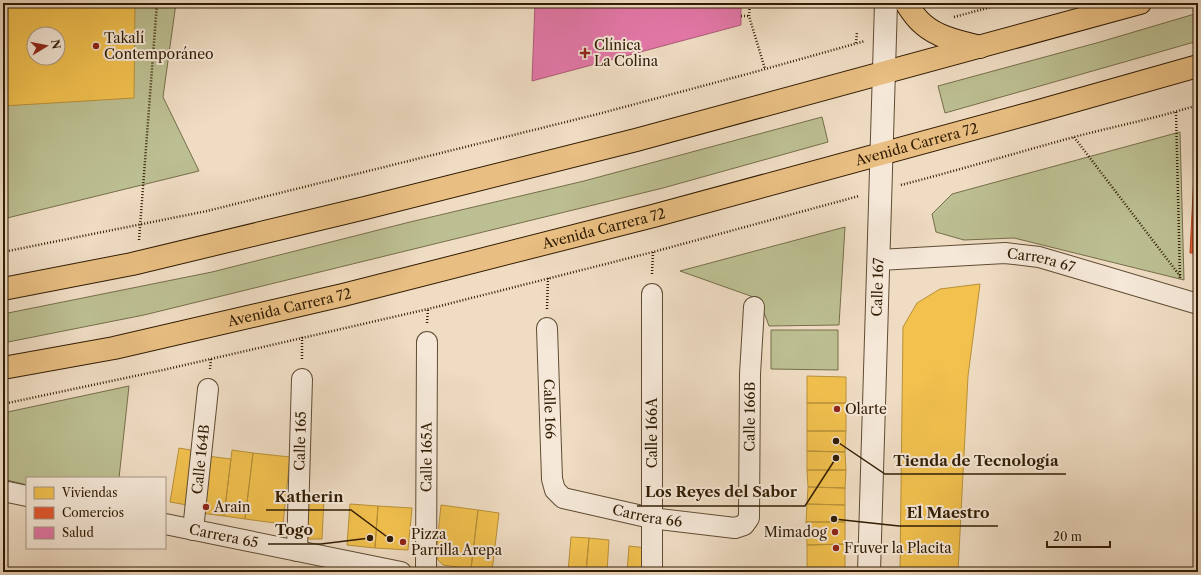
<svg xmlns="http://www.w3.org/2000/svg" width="1201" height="575" viewBox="0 0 1201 575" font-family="'Libre Caslon Text',serif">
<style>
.green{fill:#bcbf92;stroke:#766e4a}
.homes{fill:#f2c14e;stroke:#b89038;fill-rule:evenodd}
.shops{fill:#e4572e;stroke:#ae4521}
.health{fill:#e377a8;stroke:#ae5c76}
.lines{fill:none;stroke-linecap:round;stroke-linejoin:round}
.minor-casing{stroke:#604c33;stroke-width:22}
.tertiary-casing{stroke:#604c33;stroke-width:24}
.trunk-casing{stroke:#311c03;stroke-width:24}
.path{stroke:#311c03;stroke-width:2.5;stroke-dasharray:1 2;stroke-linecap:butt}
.minor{stroke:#f5e8d8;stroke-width:20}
.tertiary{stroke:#f5e8d8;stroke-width:22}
.trunk{stroke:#e8be82;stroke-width:22}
.poi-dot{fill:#8f2418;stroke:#f5e8d8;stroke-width:1.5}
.labels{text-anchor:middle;stroke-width:4;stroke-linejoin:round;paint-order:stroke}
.poi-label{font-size:14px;fill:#311c03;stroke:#f5e8d8;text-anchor:start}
.street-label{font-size:14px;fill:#311c03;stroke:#f5e8d8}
.leader{fill:none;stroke:#311c03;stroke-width:1.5}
.callout-dot{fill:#311c03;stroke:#f5e8d8;stroke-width:1.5}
.callout-label{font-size:15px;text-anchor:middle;font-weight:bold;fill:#311c03;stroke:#f5e8d8;stroke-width:4;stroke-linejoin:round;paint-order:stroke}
</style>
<rect width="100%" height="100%" fill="#efdcc3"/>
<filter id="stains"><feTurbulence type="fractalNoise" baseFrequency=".005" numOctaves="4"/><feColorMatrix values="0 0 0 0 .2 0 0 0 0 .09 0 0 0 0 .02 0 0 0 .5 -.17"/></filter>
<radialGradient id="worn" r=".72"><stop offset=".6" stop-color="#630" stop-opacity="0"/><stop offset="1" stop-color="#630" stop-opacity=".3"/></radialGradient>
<!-- green -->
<path class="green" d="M135,3H176L163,97L199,171L3,219V106Z
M1198,13V41L945,113L938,86L1100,42Z
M822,117L828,142L663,188L144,315L3,343V314L212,272L410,222L584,181Z
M1180,132L1184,280L1014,238L964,240L936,232L932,214L952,194Z
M845,227L839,325L769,326L759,299L680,271Z
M771,330H838V370L771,369Z
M129,386L119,478H27V485L3,479V413Z"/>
<!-- homes -->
<path class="homes" d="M3,3H135L134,98L3,106ZM34,34H58V58H34Z
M980,284L968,376L958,572H900L903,327L917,303L940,289Z
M807,376L846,377V403H807Z
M807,403H846V431H807Z
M807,431H846L845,452L807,451Z
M179,448L196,451L187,505L170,502Z
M232,450L253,453L245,519L224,516Z
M807,451L845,452L846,470H807Z
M253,453L290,457L283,524L245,519Z
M207,456L231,459L224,516L201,513Z
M807,470H846L845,488L808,487Z
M808,487L845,488V505L807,504Z
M305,496L324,497L322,539H304Z
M350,504L378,506L375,548L347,545Z
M807,504L845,505V522H806Z
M441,505L478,510L471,569L443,565L438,560L436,554Z
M378,506L412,508L408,550L375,548Z
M478,510L499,513L492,571L471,569Z
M806,522H845V544L807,545Z
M571,537L589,538L586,572H568Z
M589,538L609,540L607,572H586Z
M845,544V572H807V545Z
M629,546L647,548L645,572H627Z"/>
<!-- shops -->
<path class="shops" d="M1198,153V253H1190L1195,154Z"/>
<!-- health -->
<path class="health" d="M535,3H723L741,7V25L532,81Z"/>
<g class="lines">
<defs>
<g id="minor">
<path id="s1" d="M879,260L1005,253L1039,257L1198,304"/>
<path d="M652,294V572"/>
<path id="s2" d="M547,328L552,479L555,490L563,498L651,518L735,528L744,525L749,518L750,374L754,307"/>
<path d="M3,491L27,496"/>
<path id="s3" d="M165,524L401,572"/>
<path id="s4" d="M193,530L208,389"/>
<path id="s5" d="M297,551L302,379"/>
<path id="s6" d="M426,572L427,342"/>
</g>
<g id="tertiary">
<path id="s7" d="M869,572L886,3"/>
</g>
<g id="trunk">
<path d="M906,3C911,11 916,19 924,25C939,38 961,42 980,47"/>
<path d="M3,289L132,264L365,208L636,140L1140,3"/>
<path id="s8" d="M3,368L114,348L343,295L653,216L1035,112L1198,66"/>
</g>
</defs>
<!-- minor casing -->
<use href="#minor" class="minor-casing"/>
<!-- tertiary casing -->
<use href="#tertiary" class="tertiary-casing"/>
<!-- trunk casing -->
<use href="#trunk" class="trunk-casing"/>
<!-- path -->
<path class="path" d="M750,3L749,16L765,69
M741,16H749
M954,17L1006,3
M856,43L857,32
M1176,112L1180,278
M1074,137L1180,276
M901,185C959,170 1016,153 1074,137C1116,126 1157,118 1198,105
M139,240L157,3
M3,252L207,211L598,114L751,73L865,41
M652,274L653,252
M547,309L548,278
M427,323L428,309
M302,359V337
M210,369L211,359
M3,404L163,370L428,309L653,252L859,196"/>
<!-- minor -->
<use href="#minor" class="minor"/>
<!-- tertiary -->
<use href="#tertiary" class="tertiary"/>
<!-- trunk -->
<use href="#trunk" class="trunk"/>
</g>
<!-- markers -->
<g class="poi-dot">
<circle cx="96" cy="46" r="4"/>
<path d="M583 47h4v4h4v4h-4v4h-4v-4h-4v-4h4z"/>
<circle cx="837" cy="409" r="4"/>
<circle cx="206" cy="507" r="4"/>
<circle cx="835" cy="532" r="4"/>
<circle cx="403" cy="542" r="4"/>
<circle cx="836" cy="548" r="4"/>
</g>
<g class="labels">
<!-- poi labels -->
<g class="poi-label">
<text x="104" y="43">Takalí<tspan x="104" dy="16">Contemporáneo</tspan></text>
<text x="594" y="50">Clínica<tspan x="594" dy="16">La Colina</tspan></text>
<text x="845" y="414">Olarte</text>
<text x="214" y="512">Arain</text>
<text x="827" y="537" text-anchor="end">Mimadog</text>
<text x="411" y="539">Pizza<tspan x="411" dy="16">Parrilla Arepa</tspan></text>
<text x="844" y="553">Fruver la Placita</text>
</g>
<!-- street labels -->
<g class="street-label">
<text dy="5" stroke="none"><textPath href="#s8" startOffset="941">Avenida Carrera 72</textPath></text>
<text dy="5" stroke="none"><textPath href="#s8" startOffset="617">Avenida Carrera 72</textPath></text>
<text dy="5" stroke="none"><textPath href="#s1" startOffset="163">Carrera 67</textPath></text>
<text dy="5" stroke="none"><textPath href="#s7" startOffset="285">Calle 167</textPath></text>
<text dy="5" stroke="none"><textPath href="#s8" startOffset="293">Avenida Carrera 72</textPath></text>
<text dy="5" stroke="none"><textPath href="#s2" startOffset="81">Calle 166</textPath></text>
<text dy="5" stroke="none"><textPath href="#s2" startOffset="468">Calle 166B</textPath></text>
<text transform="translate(652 433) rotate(-90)" y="5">Calle 166A</text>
<text dy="5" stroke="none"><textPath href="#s5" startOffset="110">Calle 165</textPath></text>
<text dy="5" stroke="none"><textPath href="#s6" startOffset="115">Calle 165A</textPath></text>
<text dy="5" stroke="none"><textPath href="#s4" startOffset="71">Calle 164B</textPath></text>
<text dy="5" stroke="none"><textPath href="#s2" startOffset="260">Carrera 66</textPath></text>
<text dy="5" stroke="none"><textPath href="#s3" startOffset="60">Carrera 65</textPath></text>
</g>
</g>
<!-- callouts -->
<path class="leader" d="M836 441L885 474H1066M836 458L805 506H637M390 539L351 510H266M834 519L899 526H998M370 538L321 544H268"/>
<g class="callout-dot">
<circle cx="836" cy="441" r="4"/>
<circle cx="836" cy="458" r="4"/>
<circle cx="390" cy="539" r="4"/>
<circle cx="834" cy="519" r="4"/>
<circle cx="370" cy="538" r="4"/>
</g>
<g class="callout-label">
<text x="976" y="466">Tienda de Tecnología</text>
<text x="721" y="497">Los Reyes del Sabor</text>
<text x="309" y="502">Katherin</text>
<text x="948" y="518">El Maestro</text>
<text x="294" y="535">Togo</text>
</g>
<!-- margin -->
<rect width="1201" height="575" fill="none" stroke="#efdcc3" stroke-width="16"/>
<rect x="4" y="4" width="1193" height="567" fill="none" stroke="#311c03" stroke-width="2"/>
<rect x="8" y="8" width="1185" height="559" fill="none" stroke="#311c03"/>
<!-- legend -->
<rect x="26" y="477" width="140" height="72" fill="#f5e8d8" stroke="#a79683"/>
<rect x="34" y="487" width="20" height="12" fill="#f2c14e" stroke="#a79683"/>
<text x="62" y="497" font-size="12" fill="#311c03">Viviendas</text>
<rect x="34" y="507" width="20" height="12" fill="#e4572e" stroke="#a79683"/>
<text x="62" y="517" font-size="12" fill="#311c03">Comercios</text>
<rect x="34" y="527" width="20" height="12" fill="#e377a8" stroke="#a79683"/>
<text x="62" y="537" font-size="12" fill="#311c03">Salud</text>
<!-- north arrow -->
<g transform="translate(46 46) rotate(80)"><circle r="19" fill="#f5e8d8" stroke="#a79683"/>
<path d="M0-3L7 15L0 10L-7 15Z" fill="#8f2418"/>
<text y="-6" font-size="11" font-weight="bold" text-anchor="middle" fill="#311c03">N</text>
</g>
<!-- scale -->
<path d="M1047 541v6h63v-6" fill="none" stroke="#311c03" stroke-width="2"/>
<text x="1053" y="541" font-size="12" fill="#311c03" stroke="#f5e8d8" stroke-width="3" paint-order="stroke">20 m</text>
<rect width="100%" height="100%" filter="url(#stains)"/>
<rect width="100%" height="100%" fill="url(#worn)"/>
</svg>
